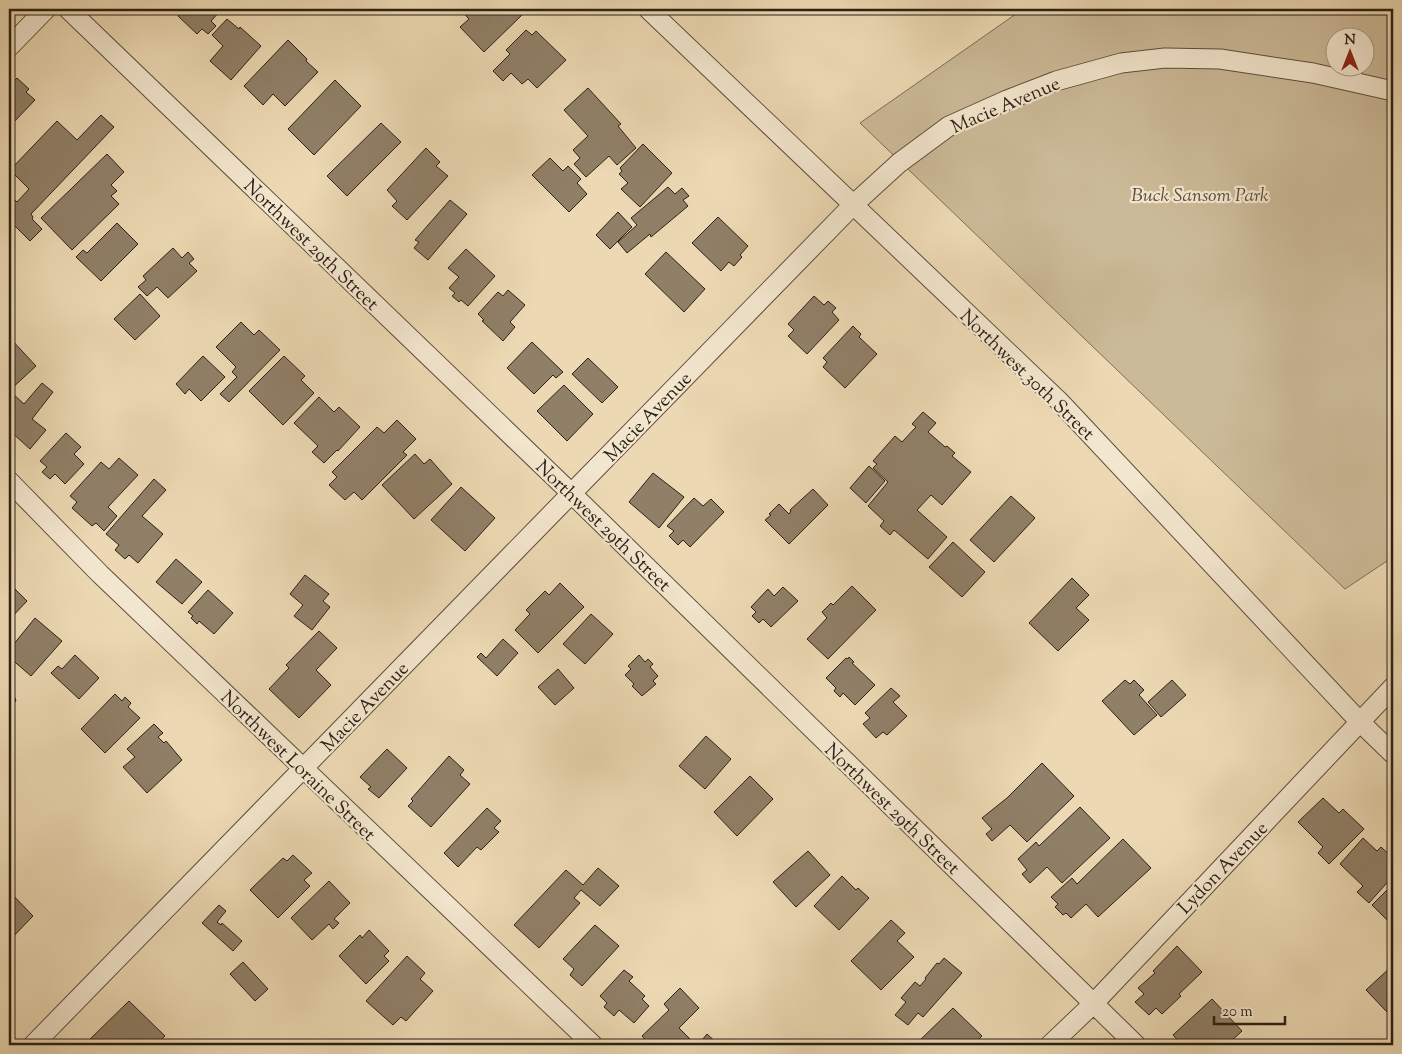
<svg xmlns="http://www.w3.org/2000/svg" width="1402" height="1054" viewBox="0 0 1402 1054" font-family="'Sorts Mill Goudy',serif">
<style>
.green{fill:#cbba98;stroke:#7c6d57;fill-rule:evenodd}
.building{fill:#908068;stroke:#2c2016}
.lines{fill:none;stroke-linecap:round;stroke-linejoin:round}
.street-casing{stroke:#5c4e3d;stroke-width:21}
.street{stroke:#f3e6ce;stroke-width:19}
.labels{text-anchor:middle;stroke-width:4.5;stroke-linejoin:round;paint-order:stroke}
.street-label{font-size:19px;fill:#2c2016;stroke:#f3e6ce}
.park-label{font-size:19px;font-style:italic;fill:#5c4e3d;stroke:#f3e6ce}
</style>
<rect width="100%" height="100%" fill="#ecd9b3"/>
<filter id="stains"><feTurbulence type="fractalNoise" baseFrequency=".004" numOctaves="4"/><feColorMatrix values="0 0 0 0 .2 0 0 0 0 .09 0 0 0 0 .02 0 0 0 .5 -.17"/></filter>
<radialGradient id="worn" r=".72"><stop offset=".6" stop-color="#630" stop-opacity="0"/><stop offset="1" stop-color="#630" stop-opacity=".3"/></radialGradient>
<!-- green -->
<path class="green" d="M1023,9H1393V557L1345,589L860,123ZM1334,38H1364V68H1334Z"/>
<!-- building -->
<path class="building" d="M184,9H222L211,21L216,26L208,34L202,29L197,34L178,16Z
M462,9H518L523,14L484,52L460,27L469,19L461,10Z
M227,19L239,29L240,27L261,46L231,80L210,61L223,46L212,35Z
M526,30L532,35L536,31L566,60L537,88L528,79L522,84L511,73L503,81L493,71L510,54L506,50Z
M288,40L307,59L306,61L318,72L285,106L273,94L263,105L244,86Z
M17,78L29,89L26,92L35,100L11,125L9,123V87Z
M335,80L361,106L314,155L288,129Z
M588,88L621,124L618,126L636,148L617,165L609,156L586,177L574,164L580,158L573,150L588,136L564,110Z
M101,115L114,127L31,214L33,217L32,219L42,229L30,241L9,220V194L17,202L29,189L10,170L57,121L77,140Z
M381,123L401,142L347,196L327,176Z
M643,144L672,173L640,207L621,189L628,183L619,174L622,171L620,168Z
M426,148L440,162L436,166L448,176L407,220L392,206L397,201L387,190Z
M107,154L124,172L111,185L117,191L111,196L119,204L72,250L41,218Z
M550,158L563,171L568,166L581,179L577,183L587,194L569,212L532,175Z
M668,187L675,194L682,188L689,196L683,200L688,206L651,237L650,234L627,253L618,242L637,225L631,218Z
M450,200L467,214L428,260L414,248L419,242L415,240Z
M618,212L632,227L610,249L596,235Z
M718,217L748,246L740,255L742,257L734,266L729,262L721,271L692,243Z
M117,223L138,244L101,281L76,257L83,250L87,253Z
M173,248L182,258L188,252L194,259L189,263L197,271L168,298L157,287L147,296L138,287L146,280L143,276Z
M466,249L495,276L468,306L461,300L459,302L452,296L455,293L449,288L459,277L448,268Z
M666,252L705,289L684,312L645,274Z
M508,290L525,305L510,322L515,327L503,341L482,321L484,320L478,314L498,292L503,296Z
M140,294L160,316L135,340L114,319Z
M814,296L824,305L828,301L836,308L832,312L839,320L807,354L788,336L794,330L788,324Z
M241,322L254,335L259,330L280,350L229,402L220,394L237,377L232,372L236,367L216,347Z
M853,326L861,334L859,337L877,354L845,388L823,367L827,362L823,358Z
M9,337L36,366L9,391Z
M532,342L563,372L556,378L553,375L534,394L507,368Z
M203,356L225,377L201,401L189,389L185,394L176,384Z
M284,356L305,376L301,380L314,393L283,425L249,391Z
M588,358L618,387L602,403L572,374Z
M42,383L53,392L32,419L46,430L30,449L9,430V398L12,393L24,404Z
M564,385L593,414L567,441L537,411Z
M319,397L334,412L339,407L360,427L338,451L337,450L324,463L312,452L318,446L294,423Z
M923,412L936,423L928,432L945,447L947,446L955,453L952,456L971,472L942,505L931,495L917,510L947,537L928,559L894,530L890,535L880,526L884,521L868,506L888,482L873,468L877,464L873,461L895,436L902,442L916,427L912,424Z
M397,420L416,439L403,452L407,455L362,500L354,492L345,500L329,485L337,477L332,472L377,427L384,433Z
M66,433L81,447L74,454L84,464L65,484L55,474L50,479L42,472L47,467L40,461Z
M415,454L424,464L430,459L452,484L414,519L382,485Z
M119,458L138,475L108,507L117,516L104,531L96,523L92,526L72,508L77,502L70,496L101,462L109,469Z
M869,466L885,481L866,503L850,488Z
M653,473L684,497L659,528L629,502Z
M154,479L166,490L142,516L163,534L138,563L129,555L125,559L115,550L119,545L106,534Z
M461,487L495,518L465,551L431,520Z
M813,489L828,505L789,544L765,520L771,515L769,514L779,504L789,514L791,511L790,510Z
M1011,496L1035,518L994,562L970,540Z
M694,498L703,506L711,499L724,512L690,547L683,540L678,545L669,536L674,531L667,526Z
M953,542L985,572L962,597L929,567Z
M176,559L202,582L182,604L156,582Z
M305,575L329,594L323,601L330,607L312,630L294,616L303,605L290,594Z
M1072,578L1089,595L1076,608L1089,620L1058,651L1029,623Z
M9,583L27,601L9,620Z
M560,583L584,607L538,653L515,630L530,614L526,610L545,591L549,595Z
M852,586L876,610L828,659L807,639L827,618L822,612L831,603L833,605Z
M783,587L798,601L771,627L763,619L759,623L752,616L756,612L751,607L768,589L774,596Z
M208,590L233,613L214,634L199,621L197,624L191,618L193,616L188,612Z
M591,614L613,634L585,664L563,644Z
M35,618L62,641L31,676L9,657V650Z
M319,631L337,648L316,670L331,685L299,718L269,689L289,668L286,665Z
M503,639L518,653L497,676L477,657L481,653L486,658Z
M75,655L99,678L79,699L51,673L58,666L62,669Z
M639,655L645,662L648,659L653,664L650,667L658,676L653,681L656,684L642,696L632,686L634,684L625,675L631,669L628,666Z
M849,657L854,662L852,663L875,685L855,705L843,693L840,697L834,691L836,688L826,678L846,658L848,659Z
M558,669L574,688L555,705L538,687Z
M1125,680L1130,684L1134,680L1144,690L1139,695L1157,715L1134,735L1102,701Z
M1172,680L1186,695L1161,717L1148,702Z
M9,682L16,701L9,703Z
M891,688L900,696L893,702L907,716L887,735L883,732L876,738L863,724L870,718L865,713Z
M115,694L122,701L125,697L131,703L128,707L140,718L105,753L81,729Z
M154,724L163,733L158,737L164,743L166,741L182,760L147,793L123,767L135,757L127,749Z
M706,736L731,759L705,789L679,766Z
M387,749L407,768L379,798L368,789L371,787L360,777Z
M449,756L464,770L460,775L470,784L431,827L408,806L413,801L411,799Z
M1042,763L1074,796L1027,842L1010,825L992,841L986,834L992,829L982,818L1007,798Z
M750,776L773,799L737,836L714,812Z
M1323,798L1339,813L1343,809L1364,829L1329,864L1318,853L1323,847L1298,822Z
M1080,807L1110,838L1062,883L1047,867L1030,883L1022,874L1027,870L1018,859L1036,842L1039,846Z
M487,808L501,821L494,828L499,832L481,850L477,847L458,867L444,853Z
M1363,838L1377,851L1381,847L1393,858V876L1369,903L1357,892L1363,886L1340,864Z
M1123,839L1151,868L1098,917L1086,904L1071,918L1066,913L1063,915L1055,907L1058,904L1051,897L1072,878L1077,884Z
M808,851L830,875L796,907L773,882Z
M293,855L312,873L304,880L310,886L278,918L250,890L283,858L287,861Z
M598,868L619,886L600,906L581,890L574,898L580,903L539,948L514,925L566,870L583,885Z
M842,876L856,890L858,888L869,898L839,930L814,906Z
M329,881L350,903L334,919L339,923L333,929L329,924L312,940L291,918Z
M1393,884V930L1389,926L1391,924L1372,905Z
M9,891L33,916L9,941Z
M219,905L226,911L217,922L221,925L222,923L242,941L233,951L202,923Z
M891,920L905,933L897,941L914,957L881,990L851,961Z
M595,925L619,946L582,986L570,975L574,969L563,959Z
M369,930L389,951L384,956L389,961L366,984L339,956L360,935L362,938Z
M1177,946L1202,972L1179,994L1181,996L1162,1014L1156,1008L1149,1015L1135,1002L1144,994L1138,988L1155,973L1153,971Z
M407,956L425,973L420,979L433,991L406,1021L401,1017L393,1025L366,1001Z
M944,958L962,973L923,1017L918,1013L908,1025L895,1015L906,1002L901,998L915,982L920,986L926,979L925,978L937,963L939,964Z
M243,962L268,989L255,1001L230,974Z
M1392,966L1393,1006L1387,1012L1366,990Z
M624,970L633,977L629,981L645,996L642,999L649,1006L634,1023L619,1010L614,1016L604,1007L607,1003L600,996Z
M680,988L699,1008L679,1028L690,1039L683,1045H650L642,1036L669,1010L664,1004Z
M1212,999L1242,1031L1227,1045H1182L1173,1035Z
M129,1001L165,1036L155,1045H143L139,1042L136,1045H84Z
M953,1008L982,1036L973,1045H915Z
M707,1034L719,1045H698Z"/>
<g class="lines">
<defs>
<path id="street" d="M68,9L571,493L1136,1045
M648,9L1059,401L1360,722L1393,754
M9,47L46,9
M9,481L100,574L593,1045
M33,1045L853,205L899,163L949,126L1007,100L1056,81L1121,63L1165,58L1220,59L1313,73L1393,91
M1050,1045L1093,1004L1393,687"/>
</defs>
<!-- street casing -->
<use href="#street" class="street-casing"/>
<!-- street -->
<use href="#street" class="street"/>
</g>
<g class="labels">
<!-- street labels -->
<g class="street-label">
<text transform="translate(1005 104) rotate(-23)" y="7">Macie Avenue</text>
<text transform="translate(312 244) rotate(44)" y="7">Northwest 29th Street</text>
<text transform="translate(1028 374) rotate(44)" y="7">Northwest 30th Street</text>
<text transform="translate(647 416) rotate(-46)" y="7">Macie Avenue</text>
<text transform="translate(604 525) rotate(44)" y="7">Northwest 29th Street</text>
<text transform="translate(364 706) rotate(-46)" y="7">Macie Avenue</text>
<text transform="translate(299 765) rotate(44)" y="7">Northwest Loraine Street</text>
<text transform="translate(893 808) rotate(44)" y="7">Northwest 29th Street</text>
<text transform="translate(1222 867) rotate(-46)" y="7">Lydon Avenue</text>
</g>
<!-- park labels -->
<g class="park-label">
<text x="1200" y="201">Buck Sansom Park</text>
</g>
</g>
<!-- margin -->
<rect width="1402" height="1054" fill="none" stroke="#ecd9b3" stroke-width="30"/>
<rect x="10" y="10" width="1382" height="1034" fill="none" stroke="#2c2016" stroke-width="2.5"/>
<rect x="15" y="15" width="1372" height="1024" fill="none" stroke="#2c2016"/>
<!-- north arrow -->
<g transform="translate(1350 52)"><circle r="24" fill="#f3e6ce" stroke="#a39784"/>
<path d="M0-4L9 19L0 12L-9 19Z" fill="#8f2418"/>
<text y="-8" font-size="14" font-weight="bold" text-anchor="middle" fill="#2c2016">N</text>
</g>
<!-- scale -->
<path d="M1214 1016v8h71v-8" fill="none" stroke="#2c2016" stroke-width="2.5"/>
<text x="1222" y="1016" font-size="15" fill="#2c2016" stroke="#f3e6ce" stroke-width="4" paint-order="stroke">20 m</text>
<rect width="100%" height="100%" filter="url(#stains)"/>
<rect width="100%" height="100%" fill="url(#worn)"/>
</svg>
